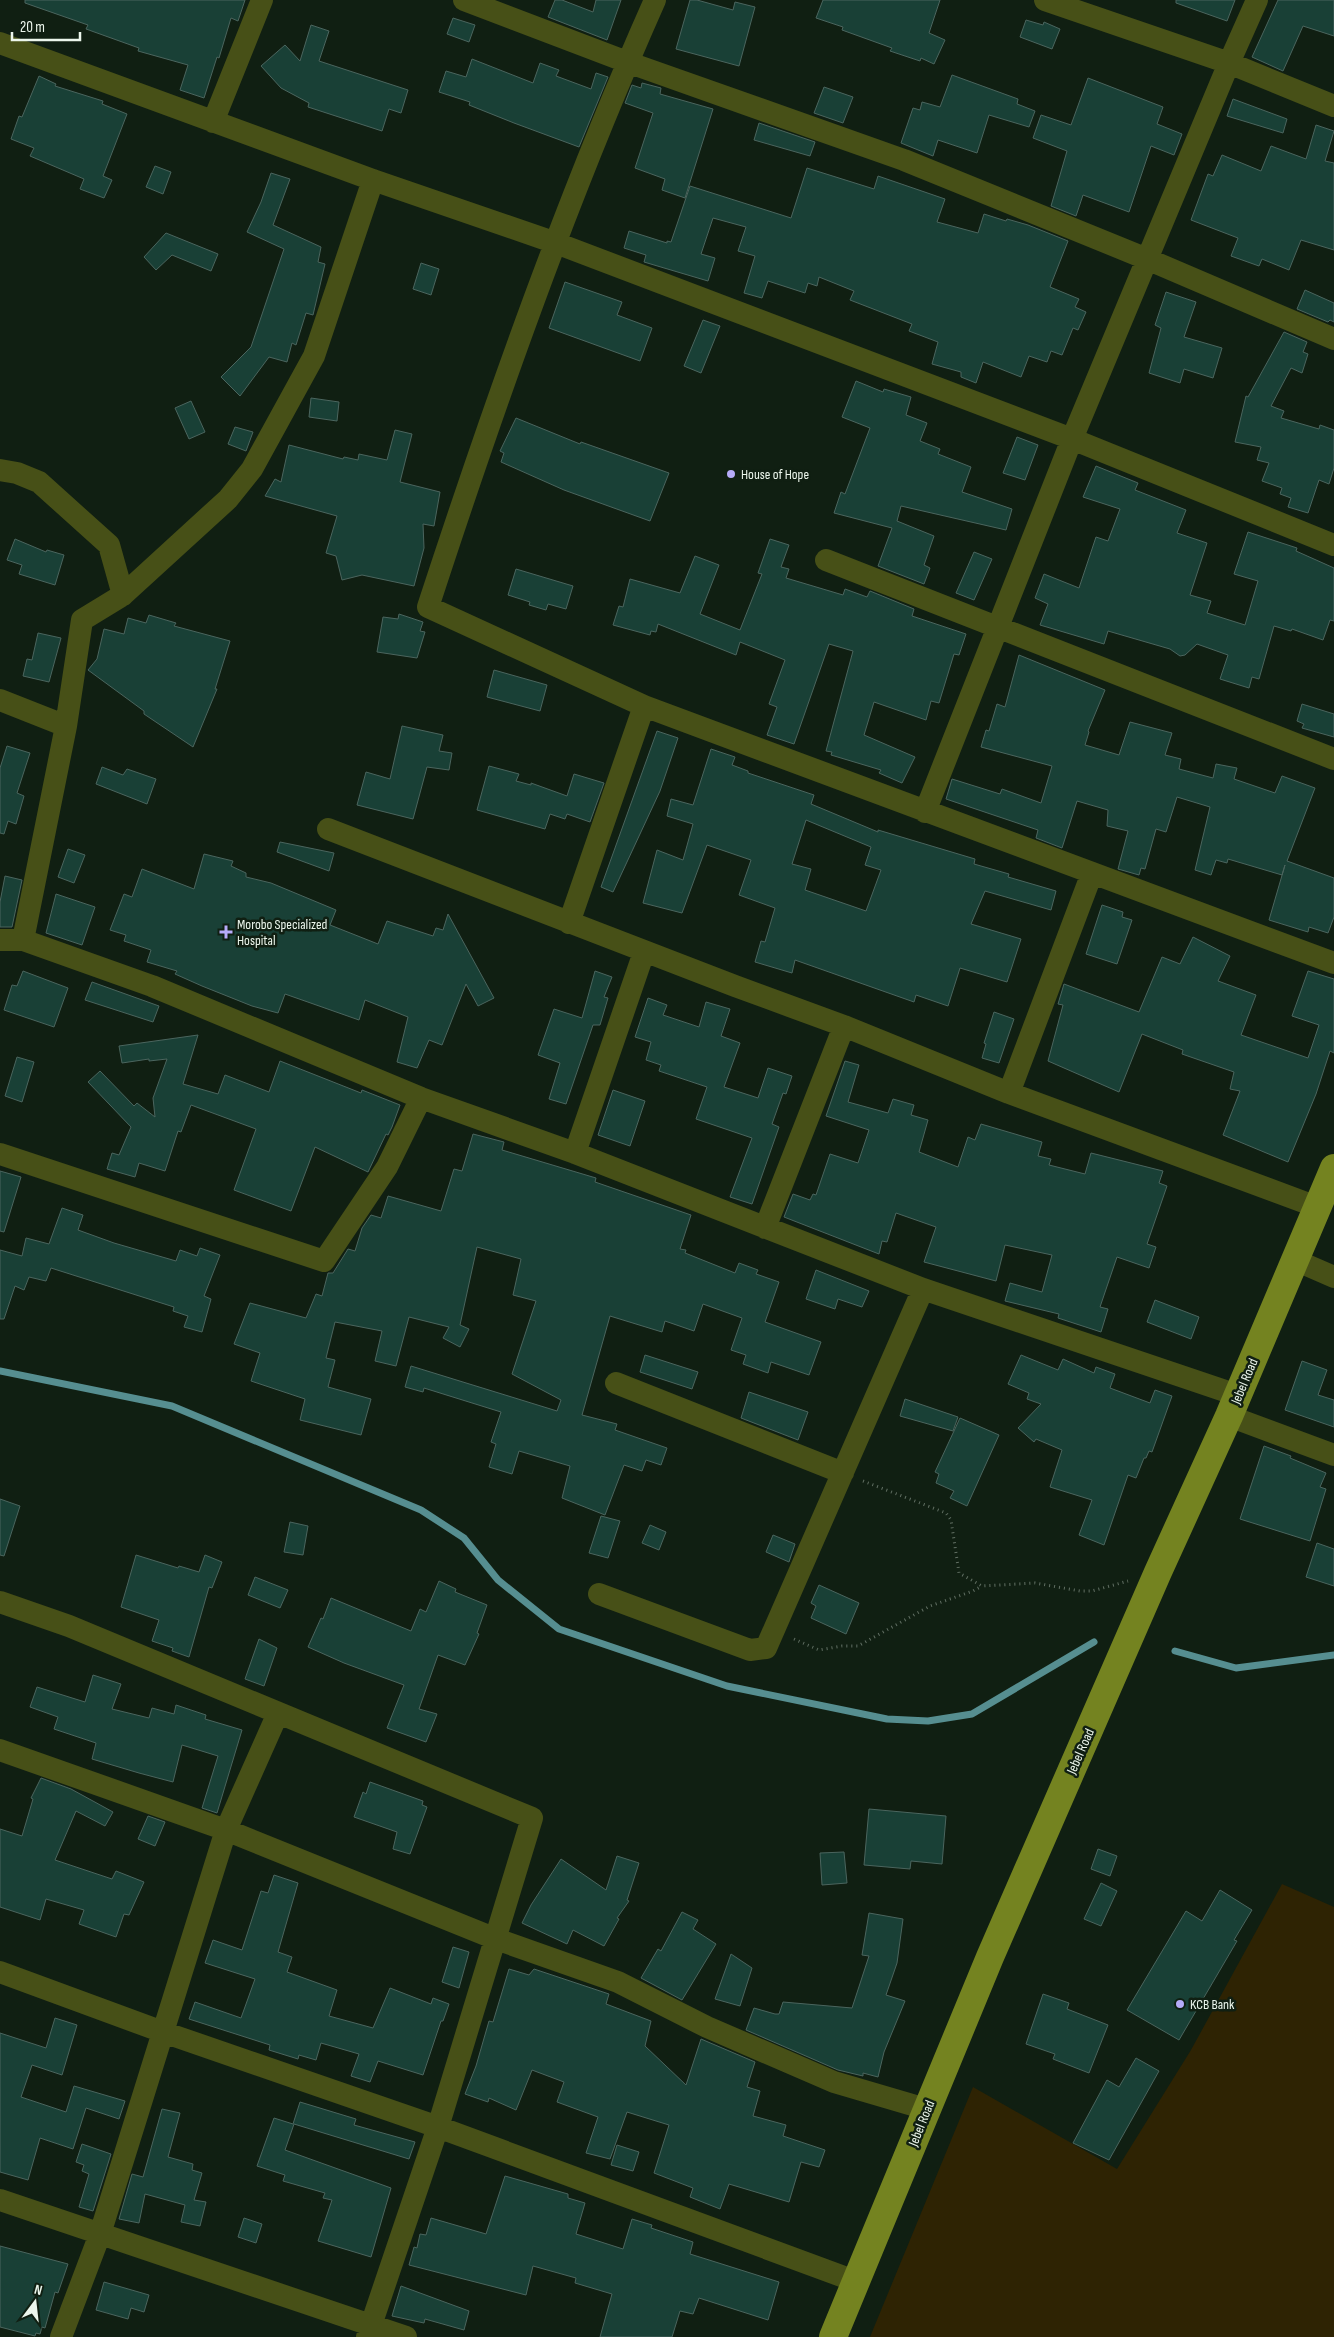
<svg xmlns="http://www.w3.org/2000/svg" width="1334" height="2337" viewBox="0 0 1334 2337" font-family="'Sofia Sans Condensed',sans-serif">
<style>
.green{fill:#2e2303}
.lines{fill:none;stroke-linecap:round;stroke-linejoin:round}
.stream{stroke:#568e90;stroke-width:7}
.building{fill:#194036;stroke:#4b655e;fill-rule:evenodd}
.path{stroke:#627064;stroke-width:3;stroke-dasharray:1 4;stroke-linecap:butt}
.minor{stroke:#475017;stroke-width:22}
.primary{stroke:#748320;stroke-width:28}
.poi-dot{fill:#b6abf8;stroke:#101f12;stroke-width:2}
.labels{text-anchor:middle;stroke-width:5;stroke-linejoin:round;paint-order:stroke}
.poi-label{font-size:14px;fill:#ecf6ec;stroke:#101f12;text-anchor:start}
.street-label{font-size:14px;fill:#ecf6ec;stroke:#101f12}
</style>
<rect width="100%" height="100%" fill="#101f12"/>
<!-- green -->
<path class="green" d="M1282,1884L1334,1907V2337H870L973,2087L1117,2169L1191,2050Z"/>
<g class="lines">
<!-- stream -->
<path class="stream" d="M0,1371L172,1406L421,1510L464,1538L498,1580L559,1629L727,1686L887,1719L928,1721L972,1714L1094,1642
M1175,1651L1236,1668L1334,1655"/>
</g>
<!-- building -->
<path class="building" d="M25,0H245L238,21L231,18L219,58L217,57L204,98L180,90L188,65L138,51L139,48L86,29L88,25L25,3Z
M555,0H562L593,12L596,0H621L607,40L548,17Z
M690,0H697L733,10L735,2L755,7L739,66L676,49Z
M823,0H940L929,33L945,40L934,64L921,58L920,61L890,51L892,48L842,30L843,27L816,18Z
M1176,0H1235L1227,21L1176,3Z
M1278,0H1334V36L1303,26L1283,71L1252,57Z
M453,18L475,25L469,42L447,34Z
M1026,20L1043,25L1044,22L1060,29L1052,49L1020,37Z
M311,25L329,31L319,61L408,90L401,113L389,109L382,131L308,107L309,103L281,88L261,66L285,45L300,61Z
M472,59L533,83L540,63L559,70L556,76L591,89L596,73L608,77L579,147L514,123L469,105L470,102L439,92L446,71L466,77Z
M952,75L1018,99L1017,104L1035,111L1029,127L989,115L977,153L938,140L933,156L901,143L913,108L920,110L922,102L940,107Z
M39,76L56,84L55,86L103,101L102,104L127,114L103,176L112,180L104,198L80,189L84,179L30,156L34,148L11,139L19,116L22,117Z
M1088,78L1163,107L1157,124L1182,134L1174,155L1151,146L1129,212L1083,195L1076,216L1051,206L1067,151L1033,138L1041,115L1071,125Z
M642,83L661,88L660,94L713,109L685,198L662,190L665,179L635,168L653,113L625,103L632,85L641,88Z
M824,87L853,97L843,123L814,113Z
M1233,99L1287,119L1283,133L1227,116Z
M759,123L815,142L810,156L754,140Z
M1316,125L1334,131L1325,161L1334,163V250L1301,240L1289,270L1262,259L1259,266L1231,256L1238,238L1191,220L1208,174L1213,176L1222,155L1261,171L1271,146L1306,159Z
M155,166L171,172L163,194L146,187Z
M807,168L874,189L878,176L945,199L937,222L978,233L984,214L1006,221L1007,219L1028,225L1068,241L1050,287L1079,299L1075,307L1086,312L1078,330L1073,328L1062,355L1051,351L1047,362L1029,356L1021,377L983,362L976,383L961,377V372L932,364L938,342L909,331L912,324L850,300L854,291L819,277L817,286L808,283L805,293L768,281L762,298L744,293L755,256L738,251L746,227L713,218L701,254L715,258L708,281L644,262L646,255L624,248L629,231L667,243V241L671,242L690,186L791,218Z
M271,173L290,179L273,225L321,247L318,262L325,264L313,315L306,313L296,345L292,343L287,362L269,357L240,396L221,377L251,347L284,249L247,232L261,202Z
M166,233L218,254L211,271L172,255L156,270L144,257Z
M421,263L439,269L431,295L413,289Z
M565,282L622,302L617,315L652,328L640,361L549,328Z
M1305,290L1334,303V322L1330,320L1328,322L1297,309Z
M1166,292L1196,302L1184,337L1222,348L1213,378L1184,369L1180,383L1149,373L1161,328L1155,325Z
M703,320L720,326L701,373L684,366Z
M1284,332L1307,342L1303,352L1308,354L1302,373L1291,368L1271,406L1284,411L1281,418L1319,429L1320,425L1334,430V468L1329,484L1319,480L1308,513L1288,507L1291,498L1280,494L1282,488L1262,481L1269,463L1257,460L1261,447L1235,442L1246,396L1248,397Z
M856,381L883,392L884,389L911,397L906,415L927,423L920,441L940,449L938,454L971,467L962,492L1012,509L1006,530L901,506L897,521L934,536L924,565L930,568L924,584L878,566L892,528L834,513L841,492L845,494L870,428L842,417Z
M311,398L339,402L337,421L309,417Z
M191,401L205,432L189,439L175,408Z
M516,418L580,444L581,442L669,473L650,521L564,490L501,462L504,453L500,451Z
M235,427L253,432L246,451L228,444Z
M395,430L412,434L400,482L440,492L434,526L423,524L424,548L414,586L362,575L342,580L336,556L326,553L337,516L265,496L275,479L281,482L289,445L343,459L344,457L358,460L359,454L387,460Z
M1017,437L1038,445L1025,480L1003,473Z
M1096,466L1138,483L1135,490L1186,510L1177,533L1207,543L1190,595L1211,601L1207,613L1245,625L1258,581L1234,574L1248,532L1297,548L1296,551L1334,568V621L1330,620L1323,640L1292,629L1291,631L1274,626L1259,679L1252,677L1249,688L1220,679L1228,655L1197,644L1185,655L1180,656L1170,649L1108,631L1104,644L1040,625L1048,604L1035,598L1044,574L1079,588L1096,537L1108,541L1120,509L1083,497Z
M15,539L46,552L47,550L64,555L55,585L19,574L22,565L7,560Z
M770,539L789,545L781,567L789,569L786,578L843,595L845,589L867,597L870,591L914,609L912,616L966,634L959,655L954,654L939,703L931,701L926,720L874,702L864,735L915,757L902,783L879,773L881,770L831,755L832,752L826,751L853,651L829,644L794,744L767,735L777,707L769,704L785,660L740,642L736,655L658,624L656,632L651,631L650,635L613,625L619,606L623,607L630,579L680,593L695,556L719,565L700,614L740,630L762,574L758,573Z
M974,552L992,559L974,600L956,593Z
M516,569L573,586L566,609L548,604L546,610L529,605L530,602L508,595Z
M399,614L423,622L420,631L425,632L417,658L377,652L383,617L398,619Z
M149,615L176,623L174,626L230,641L215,689H217L193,747L144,714V711L88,670L97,659L104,629L124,634L128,618L146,623Z
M38,633L61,638L49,682L23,676L27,659L32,660Z
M1019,655L1105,690L1088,731L1089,732L1085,745L1119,755L1130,722L1172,733L1165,755L1181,759L1179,769L1213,778L1216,764L1237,768L1234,779L1275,793L1282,776L1315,788L1287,861L1334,878V917L1328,933L1309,927L1308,932L1269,920L1285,865L1282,875L1228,859L1227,863L1216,860L1211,875L1195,870L1210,807L1177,797L1166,832L1156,829L1145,869L1141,868L1139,875L1118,869L1128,831L1107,826L1108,810L1077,801L1062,848L1036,838L1038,830L946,799L952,779L1000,794L1002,789L1041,803L1052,766L981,747L986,730L989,731L997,704L1005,707Z
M494,670L547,685L540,711L487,697Z
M1302,704L1334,714V737L1302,728L1304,724L1297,721Z
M402,726L443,735L439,751L452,753L449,770L427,767L413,819L357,805L366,772L390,779Z
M657,731L678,738L660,791L613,892L601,887Z
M7,746L30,753L17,793L24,796L16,824L8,821L4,834L0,833V768Z
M711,749L735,757L732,765L748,771V773L814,795L811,804L878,832V830L975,859L974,864L1009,874L1008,877L1056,891L1051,910L985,891L971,924L1021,939L1007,982L960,968L948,1006L916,995L914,1002L795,960L792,973L755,962L761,941L765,942L775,908L739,895L751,860L707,845L682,913L643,903L657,850L683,860L693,824L667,816L671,799L693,805ZM806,820L871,847L865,865L881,870L866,911L805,890L811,869L792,864Z
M489,766L519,774L516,781L531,785V783L567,796L574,774L604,783L590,822L567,814L565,819L550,814L545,829L477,810Z
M102,767L123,775L127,769L156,779L147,804L96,784Z
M280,842L334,853L329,871L277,852Z
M68,849L85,855L74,883L58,877Z
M204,854L233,861L231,866L246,873V877L271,883L336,910L330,925L378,944L387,921L433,936L436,928L443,930L448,914L494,998L478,1006L466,984L442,1045L429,1040L417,1068L397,1062L408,1017L365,1000L359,1020L285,994L278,1013L252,1006L202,986L175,974L177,971L147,962L151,950L124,941L126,935L110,930L124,894L132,897L142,869L194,889Z
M5,876L22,880L12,927H0V902Z
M56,894L95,907L82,945L46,933Z
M1102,905L1123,912L1122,917L1132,920L1117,964L1086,954Z
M1193,937L1230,956L1218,981L1256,995L1241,1035L1308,1058L1319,1025L1292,1016L1308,971L1334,979V1053L1330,1051L1316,1094L1288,1162L1223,1135L1240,1091L1230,1089L1234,1072L1182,1054L1183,1050L1142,1034L1119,1092L1048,1061L1063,1005L1058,1004L1064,984L1139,1012L1162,957L1180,964Z
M23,971L68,988L54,1027L4,1010L12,985L17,986Z
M595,971L612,977L604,997L608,998L600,1025H593L566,1104L549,1099L560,1063L538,1055L554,1009L582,1018Z
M92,982L159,1006L153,1022L85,1000Z
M648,998L667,1005L663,1015L699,1027L706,1002L730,1009L721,1036L740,1043L724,1087L758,1098L768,1068L792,1076L786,1094L783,1093L772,1124L779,1127L752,1204L730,1197L752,1138L696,1119L707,1087L659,1071L661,1065L646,1060L651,1042L635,1037Z
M994,1012L1014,1019L999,1063L982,1058L986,1044L984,1043Z
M198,1035L183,1084L218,1094L225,1075L269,1092L280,1061L361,1093L362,1090L400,1105L392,1127L388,1135L386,1134L368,1172L315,1147L291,1211L234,1190L256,1129L191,1105L181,1132L178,1131L165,1171L139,1163L135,1177L107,1169L112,1153L119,1155L131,1127L88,1082L100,1071L134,1106L137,1103L155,1117L153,1098L167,1059L149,1061V1059L122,1063L119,1046Z
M17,1057L34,1062L22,1102L5,1096Z
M845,1061L859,1065L848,1102L888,1113L893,1099L914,1105L911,1115L928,1120L919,1152L958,1167L968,1137L975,1140L981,1124L1042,1142L1038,1156L1051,1159L1049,1165L1085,1174L1091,1153L1163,1171L1159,1183L1167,1186L1147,1244L1156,1247L1149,1268L1117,1257L1100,1307L1108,1309L1101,1332L1058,1318L1059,1314L1005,1301L1010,1283L1042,1292L1052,1255L1005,1245L996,1281L924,1262L936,1227L896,1213L887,1242L882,1241L879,1254L784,1217L793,1194L810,1200L813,1194L816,1195L830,1154L858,1163L869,1130L826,1116Z
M613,1090L645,1101L630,1146L598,1135Z
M473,1134L504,1142L502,1150L596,1178L595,1182L691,1215L680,1249L686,1250L685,1253L735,1273L739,1263L758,1270L756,1274L779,1282L765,1322L821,1342L809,1375L771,1362L768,1373L743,1364L746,1355L731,1350L742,1318L703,1304L694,1331L665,1321L662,1332L610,1316L582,1415L617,1424L615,1430L667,1448L661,1465L646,1460L642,1471L624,1465L605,1515L562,1498L570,1466L519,1451L512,1474L489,1467L496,1444L491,1442L501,1412L424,1388L423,1392L405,1387L411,1366L557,1411L561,1400L512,1374L536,1301L513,1295L521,1259L477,1247L460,1325L469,1329L460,1347L443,1338L449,1327L409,1317L396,1366L375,1361L382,1331L335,1322L326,1358L335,1360L328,1387L371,1399L361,1435L300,1420L305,1399L251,1381L260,1353L234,1344L250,1303L306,1318L316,1294L322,1296L328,1273H333L348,1249L355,1251L362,1228L371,1215L381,1218L388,1196L441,1211L454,1169L462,1171Z
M0,1171L21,1177L4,1232L0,1231Z
M62,1208L83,1215L78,1230L114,1243L176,1261L180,1250L197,1256L200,1248L220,1255L204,1296L211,1299L202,1332L184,1327L188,1316L173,1311L174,1307L51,1268L46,1281L29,1277L24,1290L15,1286L4,1319H0V1250L22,1256L26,1238L49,1244Z
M816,1270L869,1291L862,1307L838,1299L835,1309L806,1299Z
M1155,1300L1199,1317L1191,1339L1147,1322Z
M645,1355L698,1372L692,1389L640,1372Z
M1021,1355L1058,1370L1063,1359L1094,1373L1096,1367L1115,1374L1110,1388L1150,1403L1155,1390L1172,1396L1152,1452L1149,1451L1146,1458H1144L1136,1478L1128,1475L1104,1545L1079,1535L1092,1500L1050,1487L1062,1450L1036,1439L1034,1442L1018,1428L1041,1404L1027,1399L1029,1393L1008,1384Z
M1302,1361L1327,1370L1318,1395L1334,1400V1427L1285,1410Z
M749,1392L808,1412L798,1440L741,1418Z
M905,1399L958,1417L953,1431L900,1416Z
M960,1418L999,1435L967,1506L950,1498L954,1491L936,1483L939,1474L935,1472Z
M1264,1446L1291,1456L1290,1458L1326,1473L1320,1487L1326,1489L1310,1541L1240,1519Z
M0,1499L20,1506L4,1556L0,1555Z
M601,1516L620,1521L608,1558L589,1553Z
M290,1522L308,1526L303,1555L284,1552Z
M650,1525L666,1532L659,1550L642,1543Z
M773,1535L795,1544L789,1562L766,1552Z
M1317,1543L1334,1549V1586L1306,1577Z
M136,1555L178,1568L179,1566L199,1572L205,1555L222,1562L212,1588L209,1587L189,1657L172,1651L173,1648L152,1641L159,1620L121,1607Z
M255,1577L288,1590L280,1608L248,1595Z
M439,1581L456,1589L455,1592L487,1605L477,1633L479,1634L465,1665L438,1655L419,1709L437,1714L426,1742L387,1728L404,1685L344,1663L308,1647L321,1618L323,1619L331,1598L411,1631L420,1609L426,1612Z
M819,1585L859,1603L846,1634L811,1618L816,1606L811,1603Z
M259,1639L277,1648L264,1686L245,1679Z
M93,1675L121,1684L112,1709L149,1718L152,1708L174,1714L176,1705L206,1715L205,1719L242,1730L217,1813L202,1808L218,1756L182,1745L173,1782L139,1773L92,1759L96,1743L54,1729L58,1717L30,1707L37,1687L85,1702Z
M41,1778L71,1789L113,1812L105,1826L76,1811L55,1860L112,1879L116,1871L144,1882L129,1915L124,1914L116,1937L79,1924L84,1910L46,1899L40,1920L0,1907V1829L22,1836L33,1799L31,1798Z
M370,1782L423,1801L422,1805L427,1807L410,1854L393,1849L397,1832L354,1817L363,1792L366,1794Z
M869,1809L946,1816L942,1864L911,1861L910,1869L864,1865Z
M148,1816L165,1822L155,1846L138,1839Z
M1098,1849L1117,1856L1110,1876L1091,1869Z
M844,1852L847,1883L822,1885L820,1853Z
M617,1856L639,1863L627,1900L629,1901L617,1918L619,1919L604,1946L573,1930L567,1944L522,1923L531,1905L561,1859L606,1890Z
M274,1875L298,1883L278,1952L292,1957L287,1972L337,1990L329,2016L373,2028L390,1988L431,2004L433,1998L449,2004L443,2021H441L423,2075L378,2061L370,2082L351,2076L359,2054L321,2043L316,2060L299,2055L298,2059L269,2050L270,2045L189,2019L195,2002L241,2018L255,1979L205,1963L213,1940L242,1950L261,1891L268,1893Z
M1101,1883L1117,1891L1101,1926L1084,1919Z
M1220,1890L1252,1910L1234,1940L1237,1941L1179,2040L1127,2010L1186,1911L1202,1921Z
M682,1912L698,1920L693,1929L716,1944L682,2000L641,1978L658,1949L661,1951Z
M869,1913L903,1919L897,1963L886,1995L905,2001L884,2052L878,2077L863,2073V2076L838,2070L746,2030L754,2008L775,2014H779L783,2002L852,2008L869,1956L862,1955Z
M453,1947L469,1952L459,1988L442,1982Z
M731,1954L752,1968L740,2006L715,1999Z
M509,1969L529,1975L534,1969L609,1994L606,2004L651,2021L645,2046L686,2085L701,2039L755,2062L747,2087L760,2091L753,2116L786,2125L783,2136L825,2150L819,2167L801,2162L789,2202L729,2184L720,2209L690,2197L693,2188L654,2173L669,2125L627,2112L610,2159L586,2153L598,2117L557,2102L564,2082L532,2070L516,2110L489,2098L488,2102L465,2094L476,2066L489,2021L493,2022Z
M1043,1994L1069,2003L1067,2009L1108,2025L1089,2073L1053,2059L1055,2054L1026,2044Z
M55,2018L77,2025L62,2075L32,2065L21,2097L66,2112L74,2086L125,2101L119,2119L86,2108L73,2149L40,2138L28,2180L0,2172V2033L46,2048Z
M1136,2058L1159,2071L1109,2160L1073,2143L1107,2080L1119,2087Z
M300,2102L356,2119L354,2125L415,2142L409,2159L294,2124L285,2150L391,2188L371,2257L318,2241L332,2200L323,2198L325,2193L283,2181L285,2175L257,2166L274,2118L293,2124Z
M162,2109L180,2113L168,2157L193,2164L192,2170L202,2173L194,2200L206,2202L200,2226L181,2222L185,2205L145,2194L139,2223L119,2219L132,2174L143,2177Z
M82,2144L111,2154L93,2211L79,2207L89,2174L82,2171L84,2165L76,2162Z
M617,2145L639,2152L633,2171L611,2165Z
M505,2176L568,2194V2198L585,2203L576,2234L623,2249L632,2219L652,2225L651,2228L693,2242L690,2254L779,2282L768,2320L699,2298L693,2314L680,2311L672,2337H600L612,2294L575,2283L576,2278L533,2266L526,2295L409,2265L414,2247L417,2248L420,2234L426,2235L431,2218L486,2234Z
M244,2218L262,2224L256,2243L238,2237Z
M0,2246L68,2264L58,2293L55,2292L45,2328L42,2327L40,2334L36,2333L35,2336L0,2327Z
M104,2282L149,2295L144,2312L131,2308L128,2319L96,2310Z
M401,2286L469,2311L464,2330L425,2319L424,2323L392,2316Z"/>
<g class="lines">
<!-- path -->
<path class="path" d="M863,1481L946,1513L951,1520L959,1573L982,1586L1035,1583L1080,1591H1092L1128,1581
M794,1639L819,1650L842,1646H858L930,1606L973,1591L982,1586"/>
<!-- minor -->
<path class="minor" d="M464,0L627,62L904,160L1147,259L1334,339
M655,0C567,198 495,402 428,607L644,706L1334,963
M1045,0L1229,63L1334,106
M0,43L373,180L556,243L1072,439L1334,545
M213,122L262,0
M0,470L17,473L39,482L109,545L123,595
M826,560L1334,759
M0,700L66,726
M925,812L1072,439L1229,63L1257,0
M328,829L735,986L844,1026L1009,1093L1317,1207
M569,923L644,706
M0,940H23L152,986L421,1098L575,1153L923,1289L1237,1395
M23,940L66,726L82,620L123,595L228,499L252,469L314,356L373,180
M1009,1093L1092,873
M575,1153L644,952
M0,1154L324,1261L387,1167L421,1098
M765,1228L844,1026
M1295,1260L1334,1277
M616,1383L843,1473
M1229,1416L1334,1455
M599,1594L750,1650L766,1648L923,1289
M0,1602L69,1626L532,1818L438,2127L367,2337
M0,1750L226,1830L496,1939L618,1982L707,2027L834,2082L926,2109
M0,1972L163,2032L438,2127L855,2281
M0,2200L406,2337
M61,2337L100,2234L226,1830L278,1713"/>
<!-- primary -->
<path class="primary" d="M833,2337L990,1957L1158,1572L1229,1416L1334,1168"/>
</g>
<!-- markers -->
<g class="poi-dot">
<circle cx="731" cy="474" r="5"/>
<path d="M223.5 924.5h5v5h5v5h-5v5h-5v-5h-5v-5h5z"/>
<circle cx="1180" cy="2004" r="5"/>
</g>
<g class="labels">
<!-- poi labels -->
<g class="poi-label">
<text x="741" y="479">House of Hope</text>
<text x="237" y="929">Morobo Specialized<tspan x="237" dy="16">Hospital</tspan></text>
<text x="1190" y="2009">KCB Bank</text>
</g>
<!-- street labels -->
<g class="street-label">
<text transform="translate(1244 1381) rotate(-67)" y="5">Jebel Road</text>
<text transform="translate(1080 1751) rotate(-66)" y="5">Jebel Road</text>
<text transform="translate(921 2123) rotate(-68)" y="5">Jebel Road</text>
</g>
</g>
<!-- north arrow -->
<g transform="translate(35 2302) rotate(15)" stroke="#101f12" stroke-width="4" paint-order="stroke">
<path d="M0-4L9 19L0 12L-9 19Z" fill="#ecf6ec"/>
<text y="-8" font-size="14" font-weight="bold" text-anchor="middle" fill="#ecf6ec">N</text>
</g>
<!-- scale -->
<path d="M12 32v8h68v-8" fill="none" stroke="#ecf6ec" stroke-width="2.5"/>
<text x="20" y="32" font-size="15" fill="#ecf6ec" stroke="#101f12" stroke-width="4" paint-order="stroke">20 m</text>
</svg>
